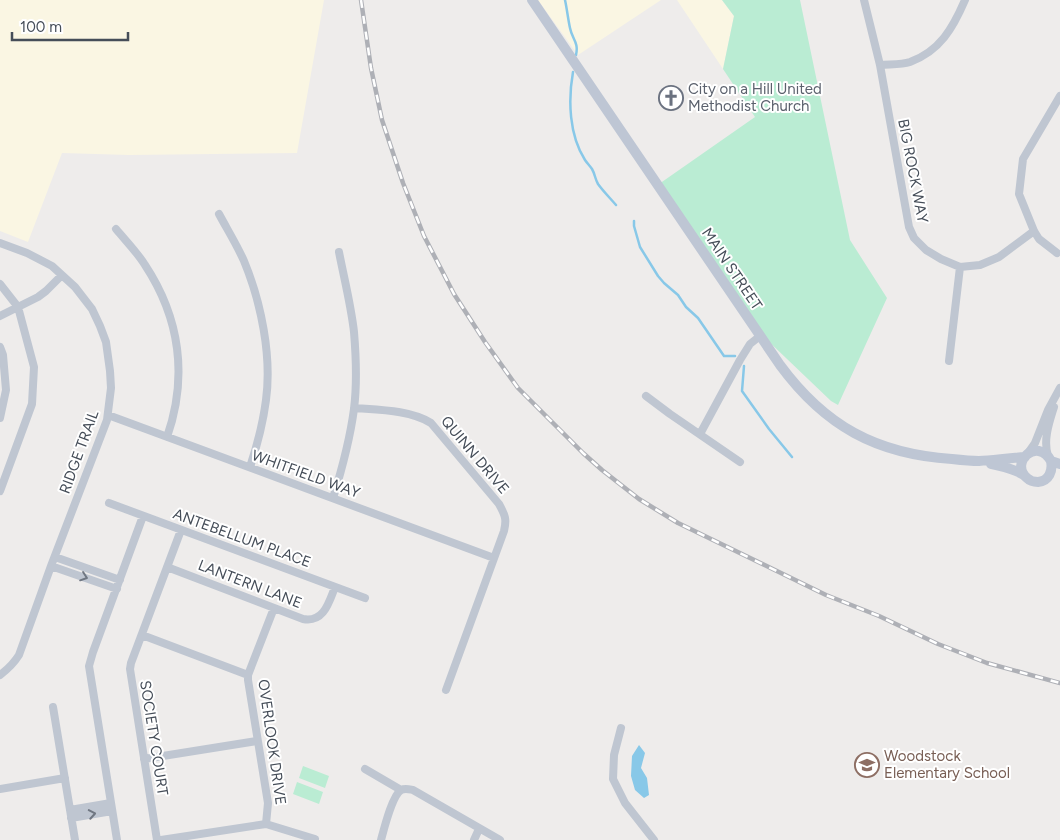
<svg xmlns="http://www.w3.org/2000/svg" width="1060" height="840" viewBox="0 0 1060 840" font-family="Figtree,sans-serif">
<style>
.commercial{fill:#faf6e3}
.green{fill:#baecd3}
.water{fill:#88c8e8}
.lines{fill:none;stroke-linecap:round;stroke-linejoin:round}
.stream{stroke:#88c8e8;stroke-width:2.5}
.street{stroke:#bfc6d1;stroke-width:8}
.secondary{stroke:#bec6d4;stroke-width:10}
.rail-casing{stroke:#aeb0b6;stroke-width:4.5}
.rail{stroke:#fff;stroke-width:2.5;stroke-dasharray:8;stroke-linecap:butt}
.oneway{stroke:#707782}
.labels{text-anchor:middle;stroke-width:4;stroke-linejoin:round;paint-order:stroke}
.worship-label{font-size:15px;fill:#5b616d;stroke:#fff;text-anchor:start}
.street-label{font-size:15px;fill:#454d58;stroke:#fff}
.education-label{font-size:15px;fill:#785e54;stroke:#fff;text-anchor:start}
</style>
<rect width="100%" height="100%" fill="#eeeceb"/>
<!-- commercial -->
<path class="commercial" d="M0,0H324L297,153L129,155L62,153L28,242L0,231Z
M538,0H661L578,55Z
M677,0H722L734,16L723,69Z"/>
<!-- green -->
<path class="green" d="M722,0H800L850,240L887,298L838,405L831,401L764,337L659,184L755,117L723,69L734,16Z
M303,766L329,776L325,788L299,778Z
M297,782L323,792L319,804L293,794Z"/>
<!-- water -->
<path class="water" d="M639,745L645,753L641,768L647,778L649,795L644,798L635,790L631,776L632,756Z"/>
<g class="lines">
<!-- stream -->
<path class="stream" d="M565,0C567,9 568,19 570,28C572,39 579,42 576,55
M573,72C568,100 569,135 585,160C587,163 590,166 592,169C595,174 595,179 598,184C603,191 610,198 616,205
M634,221V226L640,247L658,276L664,283L678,295L686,307L698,318L724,356H735
M744,366L742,391L769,429L792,457"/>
<!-- street -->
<path class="street" d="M864,0L880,65L909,227L914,238L926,250L941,259L960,267L980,265L999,257L1034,231
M880,65C889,64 901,65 910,62C940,51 953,28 965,0
M219,214C227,229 237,245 244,261C261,302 272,356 266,400C263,423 257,446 250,467
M116,229C126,241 137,252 145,265C180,318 188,377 167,437
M0,243L27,253L52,266L75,287L92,309L100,326L106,342L110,371L111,388L107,420L51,566L19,655C14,663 8,669 0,675
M1057,253L1039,239L1034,231L1019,194L1023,159L1060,96
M0,284L18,307L34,367L32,404L0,491
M0,316L38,297L46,291L62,275
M0,347L3,355L6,390L0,418
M949,361L960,267
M646,396L670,414L740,462
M354,408C379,410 410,410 431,423L499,504C505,515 507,519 504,531L446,690
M108,415L494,558
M700,434L740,360L750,344L760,336
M1028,453L1035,443L1048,410L1060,388
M1048,456C1043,440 1049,423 1054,407
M333,498C342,469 350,439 354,409C357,385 356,356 354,332C351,305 344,278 339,252
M109,503L365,598
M55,557L120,580
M51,566L117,589
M167,567L303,619C324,623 329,602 335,587
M142,635L248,675
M53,707L75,840
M621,728L614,755L613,779L625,803L654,840
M144,759L257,741
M365,769L401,790
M0,789L65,778
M70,810L111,803
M71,818L112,811
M266,824L268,803L248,680V675L274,608
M117,840L89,666L93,652L143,516
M157,840L130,669L131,663L181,530
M161,840L266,824L315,839
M381,840C384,829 392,796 401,790C405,788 408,789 413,790L500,840
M474,840L479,829"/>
<!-- secondary -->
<path class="secondary" d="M532,0L780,365C825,426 876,454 952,459C961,460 970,461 979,461C994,460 1009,458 1025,457
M1051,461C1053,471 1049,481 1038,482C1034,482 1030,481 1027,478C1009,463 1037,436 1051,461L1060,464
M991,464C1003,467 1013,468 1024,475"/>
<defs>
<path id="rail" d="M361,0L371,68L382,120L403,183L424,236L454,294L485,342L518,388L583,453L602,470L639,499L678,523L826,595L879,616L938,644L987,663L1060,683"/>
</defs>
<!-- rail casing -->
<use href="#rail" class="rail-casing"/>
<!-- rail -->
<use href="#rail" class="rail"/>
</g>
<!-- one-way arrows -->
<defs><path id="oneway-chevron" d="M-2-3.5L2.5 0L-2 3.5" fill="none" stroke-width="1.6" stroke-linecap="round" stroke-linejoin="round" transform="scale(1.25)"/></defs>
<g class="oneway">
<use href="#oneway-chevron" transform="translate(84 577) rotate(19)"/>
<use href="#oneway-chevron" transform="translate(92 814) rotate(-10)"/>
</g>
<!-- icons -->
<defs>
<symbol id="church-ring" viewBox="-11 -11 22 22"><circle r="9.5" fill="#fff" stroke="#6b7280" stroke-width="1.5"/><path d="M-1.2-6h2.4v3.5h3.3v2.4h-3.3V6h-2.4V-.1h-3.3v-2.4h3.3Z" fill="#6b7280"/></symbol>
<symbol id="school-ring" viewBox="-11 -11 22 22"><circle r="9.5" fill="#fff" stroke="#8d6e63" stroke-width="1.5"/><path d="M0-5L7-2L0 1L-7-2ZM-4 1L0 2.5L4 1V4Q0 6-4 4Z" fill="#8d6e63"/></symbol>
</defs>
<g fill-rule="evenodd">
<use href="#church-ring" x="657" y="84" width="28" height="28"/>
<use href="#school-ring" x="853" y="751" width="28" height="28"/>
</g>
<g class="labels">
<!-- worship labels -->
<g class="worship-label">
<text x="688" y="94">City on a Hill United<tspan x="688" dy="17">Methodist Church</tspan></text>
</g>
<!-- street labels -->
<g class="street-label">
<text transform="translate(913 171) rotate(79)" y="5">BIG ROCK WAY</text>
<text transform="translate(732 269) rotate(56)" y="5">MAIN STREET</text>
<text transform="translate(79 452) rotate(-70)" y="5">RIDGE TRAIL</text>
<text transform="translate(475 455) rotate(50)" y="5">QUINN DRIVE</text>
<text transform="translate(306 474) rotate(20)" y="5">WHITFIELD WAY</text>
<text transform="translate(242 538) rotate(20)" y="5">ANTEBELLUM PLACE</text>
<text transform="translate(250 584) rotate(21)" y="5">LANTERN LANE</text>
<text transform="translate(154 738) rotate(81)" y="5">SOCIETY COURT</text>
<text transform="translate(272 742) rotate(82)" y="5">OVERLOOK DRIVE</text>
</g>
<!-- education labels -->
<g class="education-label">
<text x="884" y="761">Woodstock<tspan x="884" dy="17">Elementary School</tspan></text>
</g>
</g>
<!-- scale -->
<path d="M12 32v8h116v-8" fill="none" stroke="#454d58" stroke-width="2.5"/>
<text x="20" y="32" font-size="15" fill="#454d58" stroke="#ffffff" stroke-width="4" paint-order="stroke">100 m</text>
</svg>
